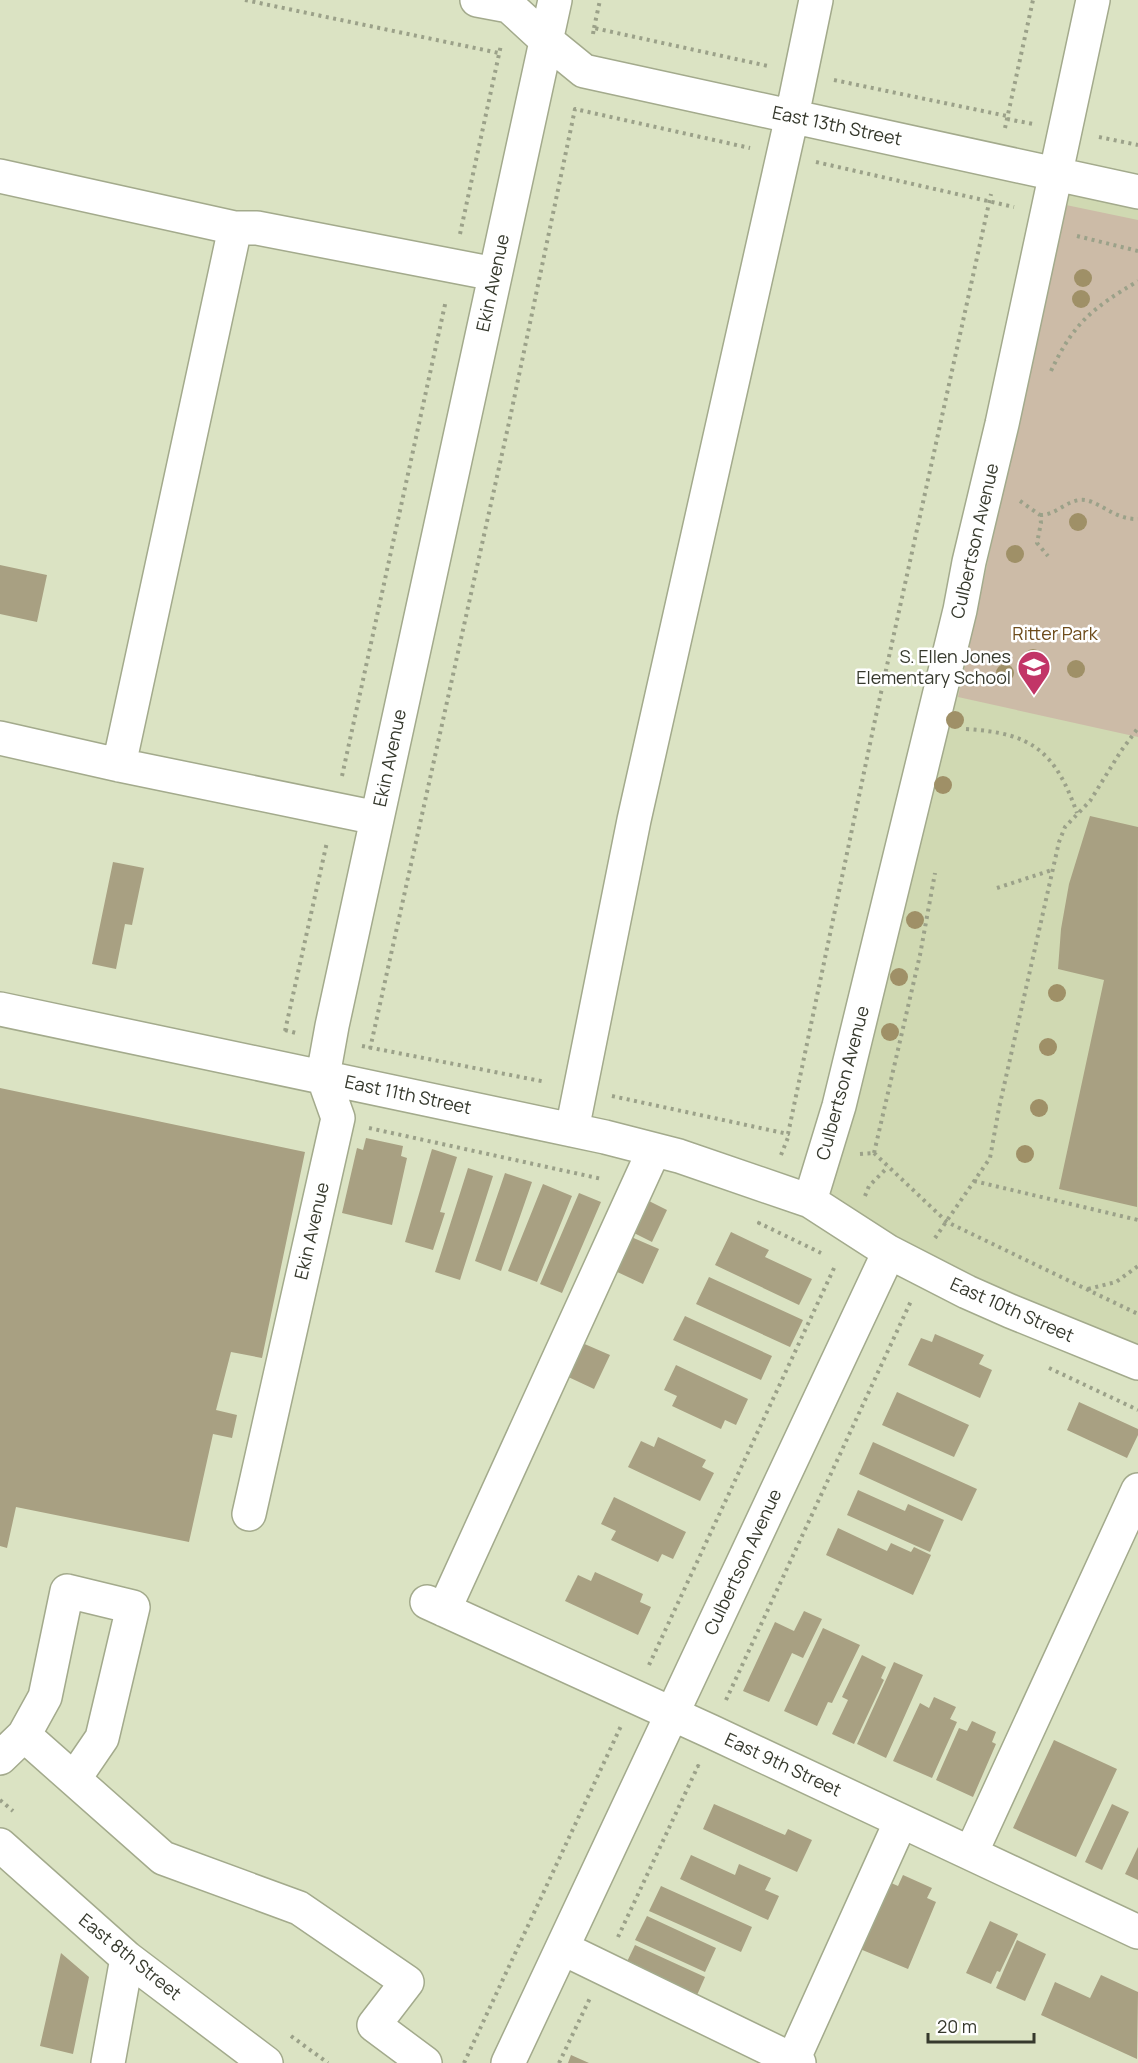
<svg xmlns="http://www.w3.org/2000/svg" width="1138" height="2063" viewBox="0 0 1138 2063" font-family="Manrope,sans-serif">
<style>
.built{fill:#d0d9b2}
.green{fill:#ccbba7}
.building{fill:#a8a082}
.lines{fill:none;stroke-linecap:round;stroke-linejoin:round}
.minor-casing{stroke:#a3aa8c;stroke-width:36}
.path{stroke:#9ba189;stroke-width:4;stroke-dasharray:3 4.5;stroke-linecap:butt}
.minor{stroke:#fff;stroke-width:33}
.tree{fill:#9f9067}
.labels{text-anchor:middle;stroke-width:5;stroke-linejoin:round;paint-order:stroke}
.street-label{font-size:18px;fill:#36392d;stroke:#fff}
.park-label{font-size:18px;fill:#6e4c1c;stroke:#fff}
.poi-label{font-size:18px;fill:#36392d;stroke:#fff;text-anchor:end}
</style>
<rect width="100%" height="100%" fill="#dbe3c3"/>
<!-- built -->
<path class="built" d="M1055,173L1138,192V1363L810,1201Z"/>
<!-- green -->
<path class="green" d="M1066,205L1138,220V737L958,697Z"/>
<!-- building -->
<path class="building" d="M0,565L47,575L37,622L0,614Z
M1090,816L1138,827L1137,1207L1059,1189L1104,980L1058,969L1061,929L1069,884Z
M113,862L144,868L132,925L125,924L116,969L92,964Z
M0,1088L305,1152L262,1358L231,1352L216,1410L237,1415L232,1438L213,1434L189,1542L16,1507L7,1548L0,1546Z
M366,1138L403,1146L401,1156L407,1158L392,1225L342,1213L357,1148L363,1150Z
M432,1149L457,1157L440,1212L445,1213L433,1250L405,1242Z
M468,1168L493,1176L460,1280L435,1272Z
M505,1173L532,1182L501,1271L475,1261Z
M543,1184L572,1196L537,1282L508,1271Z
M579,1193L601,1202L562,1293L540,1284Z
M643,1198L667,1210L652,1242L628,1230Z
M731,1232L769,1250L765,1257L812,1279L799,1305L715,1265Z
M629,1236L659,1249L643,1284L613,1270Z
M709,1277L803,1320L790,1347L696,1304Z
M685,1316L772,1356L761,1380L673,1340Z
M935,1334L984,1355L979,1364L992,1370L980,1398L908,1365L921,1338L932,1342Z
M580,1342L610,1355L594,1389L564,1375Z
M676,1365L748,1399L736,1425L725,1420L721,1429L672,1406L677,1396L664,1390Z
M897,1392L969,1425L954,1457L882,1425Z
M1079,1402L1138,1429V1435L1127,1458L1067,1430Z
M658,1437L706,1460L702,1467L714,1473L700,1501L628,1467L641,1441L654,1447Z
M873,1442L977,1489L962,1521L859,1474Z
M858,1490L905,1511L908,1504L944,1520L930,1552L847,1515Z
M614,1497L686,1532L673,1559L662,1554L658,1562L611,1540L616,1531L601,1524Z
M838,1528L887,1551L891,1543L911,1552L914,1547L931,1555L913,1595L826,1555Z
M595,1572L643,1594L640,1602L651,1607L638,1635L565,1601L578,1575L591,1581Z
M804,1611L822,1619L803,1658L792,1653L769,1702L743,1691L775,1622L794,1631Z
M823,1628L860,1645L832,1703L828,1702L817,1726L784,1711Z
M862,1655L886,1667L881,1678L884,1680L854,1744L832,1734L848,1700L842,1697Z
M894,1662L923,1675L886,1758L857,1744Z
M934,1697L956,1707L950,1719L957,1722L932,1778L893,1761L920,1703L929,1708Z
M972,1721L996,1732L992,1742L996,1744L973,1797L936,1780L959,1728L967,1731Z
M1054,1740L1117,1769L1076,1857L1013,1828Z
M714,1804L785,1835L788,1829L812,1840L797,1872L703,1829Z
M1112,1804L1129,1812L1102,1870L1085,1862Z
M1138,1847V1880L1125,1874Z
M691,1855L735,1875L739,1864L771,1878L765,1890L779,1896L768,1920L680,1879Z
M903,1875L932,1888L927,1898L936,1902L908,1969L860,1949L889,1882L898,1886Z
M661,1886L752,1927L741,1952L649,1911Z
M647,1916L716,1948L705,1972L635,1940Z
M990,1921L1018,1934L1000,1972L997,1971L991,1984L966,1973Z
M1017,1940L1046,1954L1025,2001L996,1988Z
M635,1945L705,1977L694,2002L623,1970Z
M61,1953L89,1977L73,2054L40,2046Z
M1101,1975L1138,1992L1137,2059L1041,2015L1055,1982L1090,1998Z
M571,2055L589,2063H568Z"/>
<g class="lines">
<defs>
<path id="minor" d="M477,0L509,6L546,40L584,71L1138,192
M0,176L235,228H257L495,274
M0,738L119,765L377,818
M119,765L235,228
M0,1009L605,1137L679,1156L810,1201L889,1252L967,1292L1010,1311L1138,1363
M572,1130L634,820L792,116L816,0
M810,1201L839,1106L960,610L969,562L1002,424L1093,0
M249,1514L338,1118L323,1076L332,1026L555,0
M427,1602L712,1732L1138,1932
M444,1610L654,1150
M24,1735L45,1697L67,1591L133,1607L102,1738L74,1779
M0,1758L24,1735L163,1858L299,1908L407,1982L374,2025L425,2063
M0,1845L127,1958L266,2063
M971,1853L1138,1490
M562,1948L799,2063
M793,2060L901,1821
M108,2063L127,1958
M508,2063L889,1252"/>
</defs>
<!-- minor casing -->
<use href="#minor" class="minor-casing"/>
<!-- path -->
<path class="path" d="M245,0L499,53
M594,28L600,0
M593,34L594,28L768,66
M834,80L1007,116
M1007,119L1033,124
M1005,128L1033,0
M1099,137L1138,145
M816,162L1014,207
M460,234L501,45
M1077,236L1138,251
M1051,371C1074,322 1093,308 1138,281
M1020,501L1040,515L1041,523L1037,543L1048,556
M1040,515C1054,516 1066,501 1080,500C1097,498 1113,520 1138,519
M966,729C1032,733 1055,751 1077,813
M342,776L446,300
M997,888L1052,870
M285,1030L296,1033
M285,1031L327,842
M362,1046L546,1082
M370,1049L510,418L575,109L750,148
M612,1096L788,1134L875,720L991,194
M369,1128L602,1179
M874,1153L920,955L935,873
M874,1153L947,1222L1138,1314
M860,1154L874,1153
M781,1155L789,1135
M974,1181L1138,1220
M865,1196L869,1186L888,1167
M760,1222L759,1223L821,1253
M935,1238L990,1158L999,1108L1059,842L1065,827L1090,801L1121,751L1138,728
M1088,1289L1116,1282L1138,1266
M1049,1368L1138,1410
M649,1665L835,1266
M726,1700L911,1301
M0,1800L13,1811
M618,1937L698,1766L699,1767
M291,2036L328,2063
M464,2063L621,1726
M559,2063L590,1998"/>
<!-- minor -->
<use href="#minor" class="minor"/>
</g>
<!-- trees -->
<g class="tree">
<circle cx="1083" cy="278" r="9"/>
<circle cx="1081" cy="299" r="9"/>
<circle cx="1078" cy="522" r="9"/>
<circle cx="1015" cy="554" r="9"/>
<circle cx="1033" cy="658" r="9"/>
<circle cx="1076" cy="669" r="9"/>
<circle cx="1005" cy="673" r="9"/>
<circle cx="955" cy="720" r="9"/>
<circle cx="943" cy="785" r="9"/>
<circle cx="915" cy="920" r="9"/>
<circle cx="899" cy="977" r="9"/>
<circle cx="1057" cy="993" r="9"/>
<circle cx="890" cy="1032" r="9"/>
<circle cx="1048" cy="1047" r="9"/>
<circle cx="1039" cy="1108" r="9"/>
<circle cx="1025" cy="1154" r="9"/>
</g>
<!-- icons -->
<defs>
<symbol id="school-pin" viewBox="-11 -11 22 30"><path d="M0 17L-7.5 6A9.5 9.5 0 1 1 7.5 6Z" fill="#c23567" stroke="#fff"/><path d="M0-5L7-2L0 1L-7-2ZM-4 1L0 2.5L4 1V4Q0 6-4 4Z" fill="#fff"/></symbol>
</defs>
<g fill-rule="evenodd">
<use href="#school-pin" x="1015" y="648" width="38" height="52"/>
</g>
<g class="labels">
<!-- street labels -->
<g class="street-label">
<text transform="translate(837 126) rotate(12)" y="6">East 13th Street</text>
<text transform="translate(493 283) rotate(-78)" y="6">Ekin Avenue</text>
<text transform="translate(975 541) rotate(-77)" y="6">Culbertson Avenue</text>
<text transform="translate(390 758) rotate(-78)" y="6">Ekin Avenue</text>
<text transform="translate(843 1083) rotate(-75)" y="6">Culbertson Avenue</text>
<text transform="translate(408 1095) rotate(12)" y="6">East 11th Street</text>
<text transform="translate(312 1231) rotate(-77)" y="6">Ekin Avenue</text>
<text transform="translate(1012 1310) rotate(24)" y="6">East 10th Street</text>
<text transform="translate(743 1562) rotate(-65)" y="6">Culbertson Avenue</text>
<text transform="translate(783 1765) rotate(25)" y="6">East 9th Street</text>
<text transform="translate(130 1957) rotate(39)" y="6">East 8th Street</text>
</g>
<!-- park labels -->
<g class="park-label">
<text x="1055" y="640">Ritter Park</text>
</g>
<!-- poi labels -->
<g class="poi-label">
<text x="1011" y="663">S. Ellen Jones<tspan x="1011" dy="21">Elementary School</tspan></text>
</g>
</g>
<!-- scale -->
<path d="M928 2033v9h106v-9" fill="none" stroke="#36392d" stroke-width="3"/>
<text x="937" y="2033" font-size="18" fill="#36392d" stroke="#ffffff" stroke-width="4.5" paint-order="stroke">20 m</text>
</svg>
